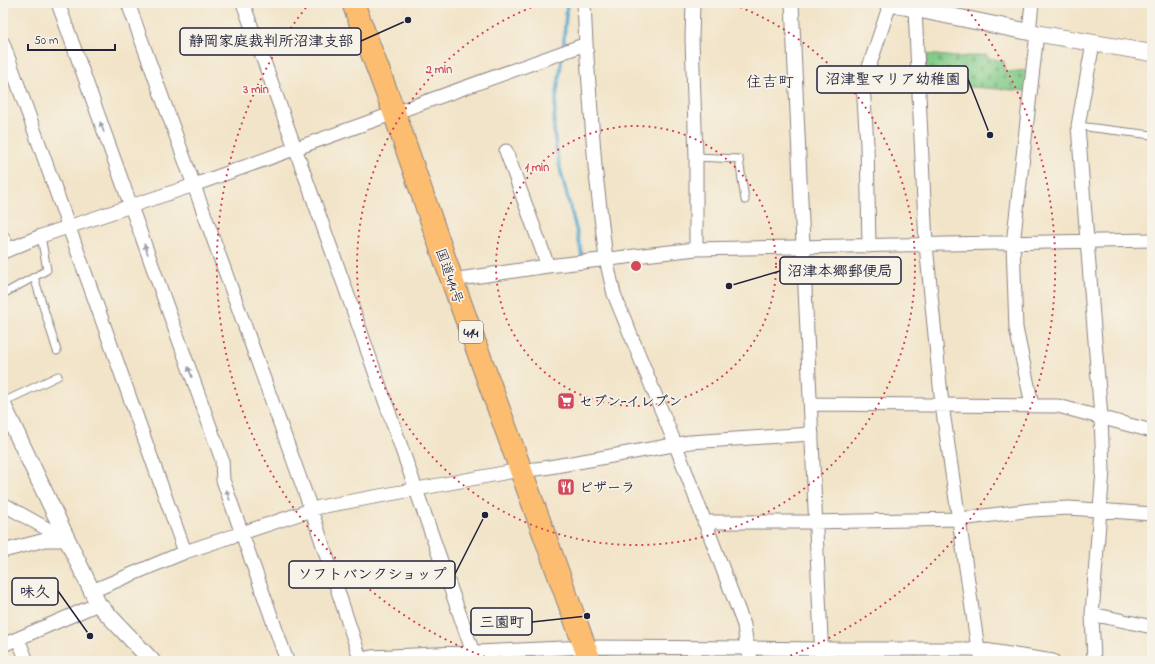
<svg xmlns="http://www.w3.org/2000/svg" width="1155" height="664" viewBox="0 0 1155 664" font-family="'Indie Flower','Klee One',sans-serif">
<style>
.cemetery{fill:url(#cemetery-stones);stroke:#527662}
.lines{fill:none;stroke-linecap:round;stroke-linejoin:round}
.stream{stroke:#51a6cd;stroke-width:3.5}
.service-casing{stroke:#8a8382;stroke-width:9}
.minor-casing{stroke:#8a8382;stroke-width:15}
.tertiary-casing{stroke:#8a8382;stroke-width:18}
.trunk-casing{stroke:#8a8382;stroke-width:24}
.service{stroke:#fff;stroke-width:7}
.minor{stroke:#fff;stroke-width:13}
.tertiary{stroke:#fff;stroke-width:16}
.trunk{stroke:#fcbd6f;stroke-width:22}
.oneway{fill:#9c9ca7}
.ring{fill:none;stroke:#d1495b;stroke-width:2;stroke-dasharray:2 4}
.labels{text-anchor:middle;stroke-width:3.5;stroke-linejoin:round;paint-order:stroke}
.shield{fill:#f7f3e8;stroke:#62616f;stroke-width:1}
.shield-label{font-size:13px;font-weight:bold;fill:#22223b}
.street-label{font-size:14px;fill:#22223b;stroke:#f7f3e8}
.poi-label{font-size:14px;font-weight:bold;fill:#22223b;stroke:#f7f3e8;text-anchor:start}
.quarter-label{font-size:16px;fill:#22223b;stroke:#f7f3e8}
.centre{fill:#d1495b;stroke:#f7f3e8;stroke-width:2}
.ring-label{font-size:12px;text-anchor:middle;font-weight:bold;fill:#d1495b;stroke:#f7f3e8;stroke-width:3.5;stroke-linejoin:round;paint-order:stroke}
.leader{fill:none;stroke:#22223b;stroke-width:1.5}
.callout-dot{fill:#22223b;stroke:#f7f3e8;stroke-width:1.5}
.callout{fill:#f7f3e8;stroke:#22223b;stroke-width:1.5}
.callout-label{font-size:15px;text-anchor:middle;font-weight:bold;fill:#22223b}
</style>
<defs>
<pattern id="cemetery-stones" width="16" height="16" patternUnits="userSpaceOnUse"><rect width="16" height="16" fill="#82cb88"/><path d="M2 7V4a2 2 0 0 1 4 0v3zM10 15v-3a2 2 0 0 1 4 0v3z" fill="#70ae76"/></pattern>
</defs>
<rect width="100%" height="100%" fill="#f7f3e8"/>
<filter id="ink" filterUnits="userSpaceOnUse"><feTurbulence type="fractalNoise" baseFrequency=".025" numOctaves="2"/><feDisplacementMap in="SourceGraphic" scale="8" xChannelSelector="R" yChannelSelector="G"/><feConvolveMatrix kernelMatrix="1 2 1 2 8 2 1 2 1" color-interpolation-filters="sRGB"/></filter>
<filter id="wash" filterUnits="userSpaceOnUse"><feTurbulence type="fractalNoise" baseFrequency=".012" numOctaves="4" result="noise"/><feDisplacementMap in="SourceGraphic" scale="16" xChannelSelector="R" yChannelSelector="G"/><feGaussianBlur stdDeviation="0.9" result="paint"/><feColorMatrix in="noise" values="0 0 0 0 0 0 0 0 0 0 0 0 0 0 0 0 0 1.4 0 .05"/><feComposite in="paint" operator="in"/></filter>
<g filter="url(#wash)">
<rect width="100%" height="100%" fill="#f2e4c8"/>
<!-- cemetery -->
<path class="cemetery" d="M925,54L956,57L987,55L989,58L1004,61L1005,72L1030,70L1027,91L956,86V78L927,70Z"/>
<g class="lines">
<!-- stream -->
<path class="stream" d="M563,50L567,3
M562,56C560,77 553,109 554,129C557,173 575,214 582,257"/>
</g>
</g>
<g filter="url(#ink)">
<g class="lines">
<defs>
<path id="service" d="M1078,126L1152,135
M696,157L739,159L745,200
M34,277L57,351
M3,294L47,270L41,236
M3,402L58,376"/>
<path id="minor" d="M58,3L222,460L223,480L287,661
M128,3L311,509L361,661
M243,3L356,318L476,661
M584,3L586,44L595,166L606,259L614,294L676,446L744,625L747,648L752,661
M693,3L692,39L696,157V249
M792,3L822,661
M917,3L915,8L926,245L942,405L978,649L984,661
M1029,32L1032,3
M3,43L185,552
M1093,43L1078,126L1101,417L1103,470L1092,614L1094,661
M506,151L548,266
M3,238L8,250
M869,246L867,144L863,85L890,4
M3,252L41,236L194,185L586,44
M452,280L548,266L696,249L1152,240
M811,404L1058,406L1152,431
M1032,405L1016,328L1013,244L1037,33
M3,504L67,540
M704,522H810L960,519L1032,510L1069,508L1152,514
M3,551L45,540H65
M92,591L185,552L320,507L509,472L544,468L690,442L812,434
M1092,614L1152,627
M18,639L27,661
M3,645L98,604
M356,661L371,657L585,647L747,648L821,649H978L1053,661"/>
<path id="tertiary" d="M887,3L1029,32L1152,53
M3,405L98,604L152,661"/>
<path id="trunk" d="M353,3L394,112L452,280L590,661"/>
</defs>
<!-- service casing -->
<use href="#service" class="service-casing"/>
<!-- minor casing -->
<use href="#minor" class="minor-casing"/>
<!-- tertiary casing -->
<use href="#tertiary" class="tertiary-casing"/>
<!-- trunk casing -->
<use href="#trunk" class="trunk-casing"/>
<!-- service -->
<use href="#service" class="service"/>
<!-- minor -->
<use href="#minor" class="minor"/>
<!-- tertiary -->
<use href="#tertiary" class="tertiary"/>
<!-- trunk -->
<use href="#trunk" class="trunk"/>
</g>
<!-- one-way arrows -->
<defs><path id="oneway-solid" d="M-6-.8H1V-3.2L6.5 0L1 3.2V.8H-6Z"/></defs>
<g class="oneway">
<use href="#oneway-solid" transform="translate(102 127) rotate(-110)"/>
<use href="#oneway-solid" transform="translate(146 249) rotate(-110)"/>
<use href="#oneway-solid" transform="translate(190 372) rotate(-110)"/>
<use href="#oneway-solid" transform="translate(228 495) rotate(-109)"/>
</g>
</g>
<!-- distance rings -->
<g class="ring">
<circle cx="636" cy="266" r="140"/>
<path d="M729 3A279 279 0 1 1 543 3"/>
<path d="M496 661A419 419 0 0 1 308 5M964 5A419 419 0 0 1 776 661"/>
</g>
<!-- icons -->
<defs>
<symbol id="supermarket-square" viewBox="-11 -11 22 22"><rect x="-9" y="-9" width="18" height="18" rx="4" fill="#d1495b" stroke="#f7f3e8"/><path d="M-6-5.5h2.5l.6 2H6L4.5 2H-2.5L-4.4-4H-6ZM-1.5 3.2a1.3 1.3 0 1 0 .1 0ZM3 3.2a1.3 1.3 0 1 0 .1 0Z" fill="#fff"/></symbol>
<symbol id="restaurant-square" viewBox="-11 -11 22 22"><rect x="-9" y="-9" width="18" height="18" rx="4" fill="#d1495b" stroke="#f7f3e8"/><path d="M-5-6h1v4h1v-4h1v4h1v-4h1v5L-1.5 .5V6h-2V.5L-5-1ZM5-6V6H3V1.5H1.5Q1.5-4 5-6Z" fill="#fff"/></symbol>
</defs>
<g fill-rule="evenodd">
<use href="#supermarket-square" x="556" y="391" width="20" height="20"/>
<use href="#restaurant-square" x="556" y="477" width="20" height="20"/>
</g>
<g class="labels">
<!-- shield labels -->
<rect class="shield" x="459" y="321" width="24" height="22" rx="3"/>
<g class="shield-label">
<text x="471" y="337">414</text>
</g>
<!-- street labels -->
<g class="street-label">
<text transform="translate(450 276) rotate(71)" y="5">国道414号</text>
</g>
<!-- poi labels -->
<g class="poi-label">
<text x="579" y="406">セブン-イレブン</text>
<text x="579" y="492">ピザーラ</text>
</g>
<!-- quarter labels -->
<g class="quarter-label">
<text x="770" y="87">住吉町</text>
</g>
</g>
<circle cx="636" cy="266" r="6" class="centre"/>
<g class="ring-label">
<text x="439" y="73">2 min</text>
<text x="256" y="93">3 min</text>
<text x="537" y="171">1 min</text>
</g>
<!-- callouts -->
<path class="leader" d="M408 20L361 41M990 135L968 79M729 286L780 271M485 515L455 574M90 636L58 591M587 616L532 622"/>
<g class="callout-dot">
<circle cx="408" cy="20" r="4"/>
<circle cx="990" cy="135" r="4"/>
<circle cx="729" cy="286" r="4"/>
<circle cx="485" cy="515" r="4"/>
<circle cx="90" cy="636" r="4"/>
<circle cx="587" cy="616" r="4"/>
</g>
<g class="callout">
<rect x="180" y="28" width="181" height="27" rx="4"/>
<rect x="817" y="66" width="151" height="27" rx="4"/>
<rect x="780" y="257" width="121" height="27" rx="4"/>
<rect x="289" y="561" width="166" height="27" rx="4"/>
<rect x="12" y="578" width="46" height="27" rx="4"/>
<rect x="471" y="608" width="61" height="27" rx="4"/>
</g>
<g class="callout-label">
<text x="271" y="46">静岡家庭裁判所沼津支部</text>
<text x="893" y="84">沼津聖マリア幼稚園</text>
<text x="840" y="276">沼津本郷郵便局</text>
<text x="372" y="579">ソフトバンクショップ</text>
<text x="35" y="597">味久</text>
<text x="502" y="627">三園町</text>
</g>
<!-- margin -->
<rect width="1155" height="664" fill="none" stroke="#f7f3e8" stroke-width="16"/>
<!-- scale -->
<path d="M28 44v6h87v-6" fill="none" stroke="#22223b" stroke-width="2"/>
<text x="34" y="44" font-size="12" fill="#22223b" stroke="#f7f3e8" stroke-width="3" paint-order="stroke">50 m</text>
</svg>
